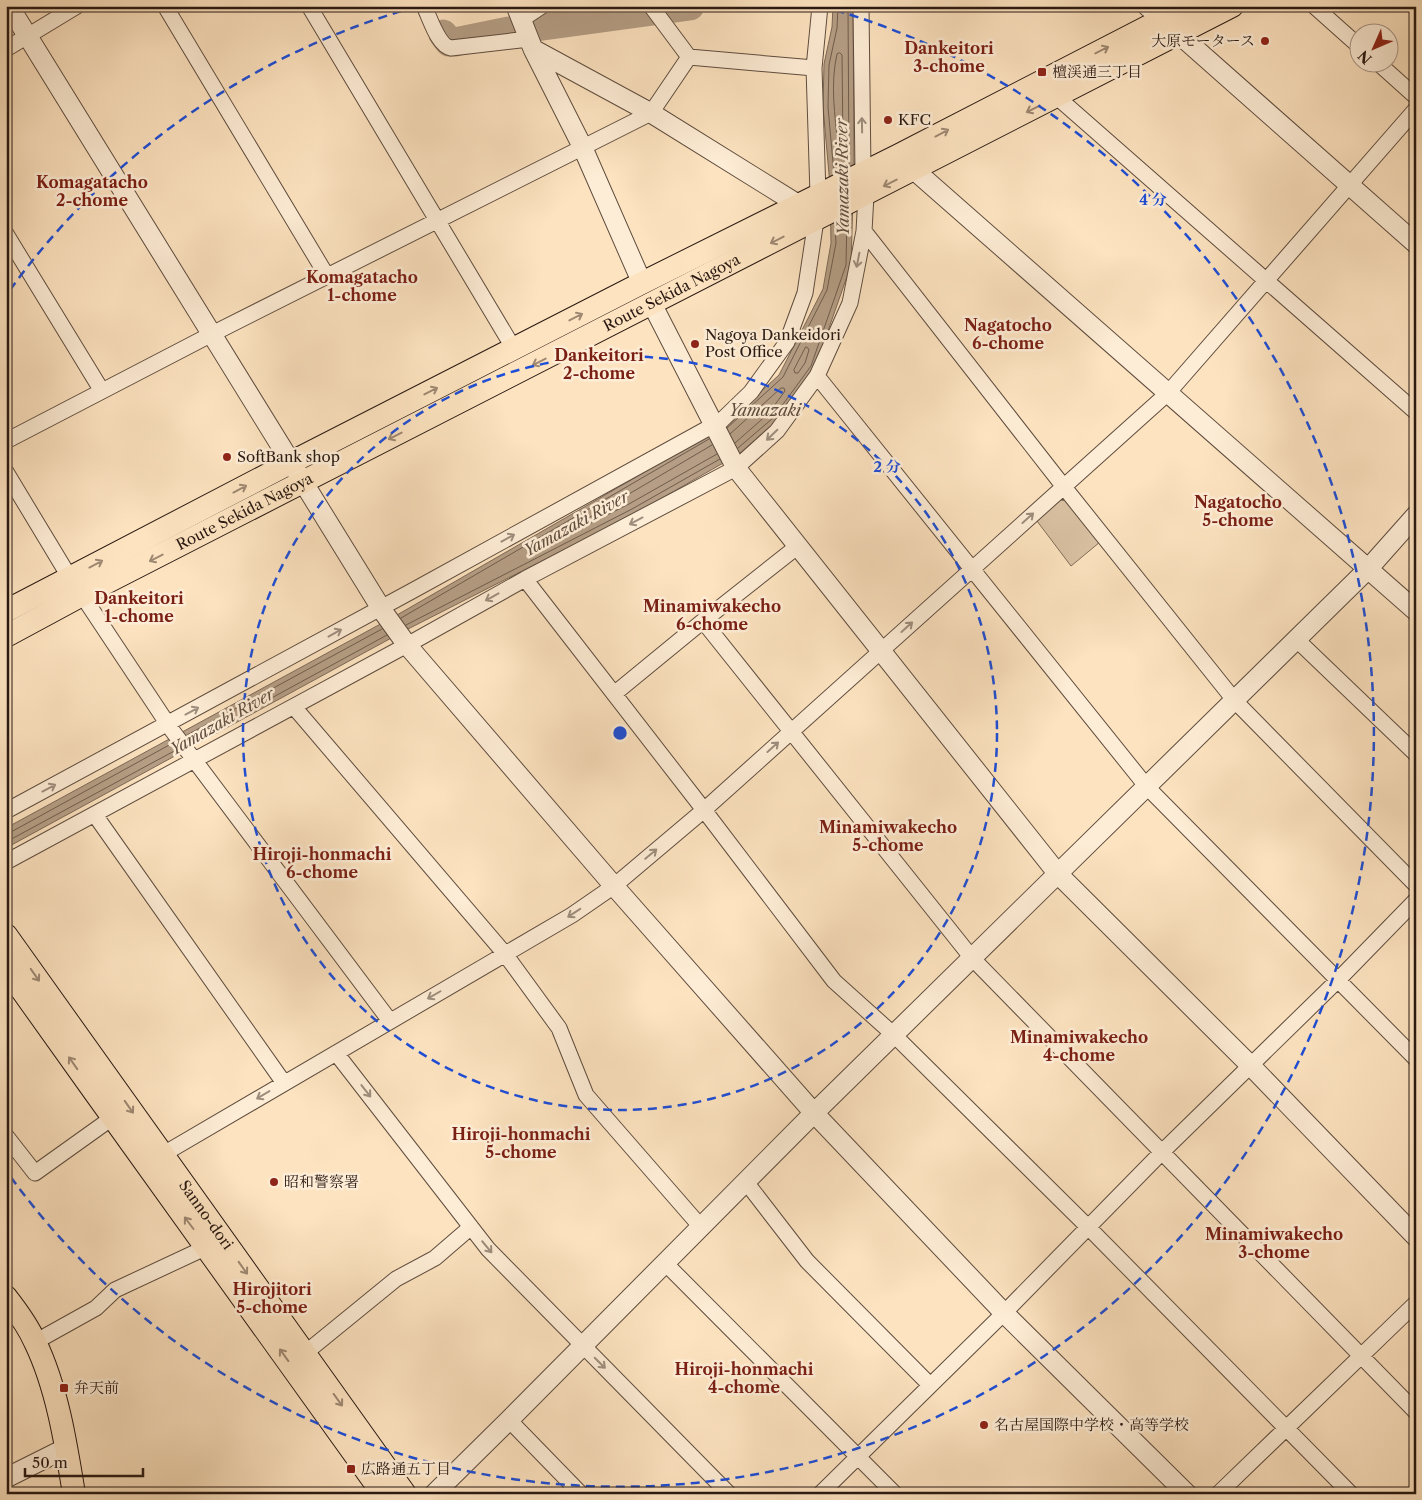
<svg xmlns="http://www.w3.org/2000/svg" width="1422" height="1500" viewBox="0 0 1422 1500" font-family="'Libre Caslon Text','Noto Serif JP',serif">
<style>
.green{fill:#d9c1a2;stroke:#816d5a}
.water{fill:#b59e85;stroke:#7d6957}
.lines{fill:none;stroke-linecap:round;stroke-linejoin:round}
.shore{stroke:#6f5c4c;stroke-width:1}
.river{stroke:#b59e85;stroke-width:29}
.minor-casing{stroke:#5e4c3e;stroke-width:17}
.tertiary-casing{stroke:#5e4c3e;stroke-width:21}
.primary-casing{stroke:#291912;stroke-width:24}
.minor{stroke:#feedd6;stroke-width:15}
.tertiary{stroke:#feedd6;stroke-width:19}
.primary{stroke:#fde3c0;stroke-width:22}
.oneway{stroke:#9e8872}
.oneway2{stroke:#9e8e7e}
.ring{fill:none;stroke:#1d4ed8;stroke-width:2.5;stroke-dasharray:9 6}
.poi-dot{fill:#8f2418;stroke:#feedd6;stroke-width:2}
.labels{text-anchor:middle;stroke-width:5;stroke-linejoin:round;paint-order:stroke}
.poi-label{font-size:15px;fill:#291912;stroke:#feedd6;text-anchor:start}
.street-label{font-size:15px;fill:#291912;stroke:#feedd6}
.neighbourhood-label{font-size:16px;font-weight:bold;fill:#7a1f14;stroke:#feedd6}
.water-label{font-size:16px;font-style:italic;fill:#614e40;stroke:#feedd6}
.centre{fill:#1d4ed8;stroke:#feedd6;stroke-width:2.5}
.ring-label{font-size:15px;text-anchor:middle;font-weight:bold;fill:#1d4ed8;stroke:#feedd6;stroke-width:5;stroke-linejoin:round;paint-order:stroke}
</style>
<rect width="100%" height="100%" fill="#fde3c0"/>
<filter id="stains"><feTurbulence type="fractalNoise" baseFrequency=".004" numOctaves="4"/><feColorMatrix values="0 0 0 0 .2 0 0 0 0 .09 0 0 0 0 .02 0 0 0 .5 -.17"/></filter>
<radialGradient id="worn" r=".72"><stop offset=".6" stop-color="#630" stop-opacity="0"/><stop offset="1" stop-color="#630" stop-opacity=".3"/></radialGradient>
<!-- green -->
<path class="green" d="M1060,500L1068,501L1100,542L1071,566L1037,521Z"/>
<!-- water -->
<path class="water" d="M833,6H853L854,164L851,265L815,368L777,421L739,454L634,514L406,630L6,848V828L397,615L631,480L723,426L779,375L823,289L831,243L830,185L823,107L824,64L832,27Z"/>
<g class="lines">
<!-- shore -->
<path class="shore" d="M848,6L849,166
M840,53L842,55L843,146L840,148L838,146C835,116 830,84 837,54Z
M834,174L828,107L829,65L837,28L838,6
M806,347L808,348L809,350L805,363L798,373H795L794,370Z
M727,428L783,377L827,290L836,243L835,223
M730,434L781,388H784L785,391L768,414L735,443
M712,445L573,527L572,530L575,531L629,504L717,454
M738,448L773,418L811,366L846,265L847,217
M401,618L709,439
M406,625L632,509L720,459
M187,735L382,629
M191,742L387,635
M6,832H11L171,744
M6,842L176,750"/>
<!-- river -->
<path class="river" d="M536,27L690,6
M443,34L449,42H455L509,31"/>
<defs>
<path id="minor" d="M165,6L327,276
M309,6L514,349
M424,6C430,18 438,46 451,48L529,39
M651,6L689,57
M861,6L863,173
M1314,6L1360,47
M521,20L542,6
M6,49L77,6
M1377,62L1416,97
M1057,97L1416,412
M818,195L814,68L820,6
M864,231L1064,487L1235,701L1416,885
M6,234L102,391
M817,376L1147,787L1416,1059
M6,441L212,334L651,113L689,57L814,68
M6,472L70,578
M525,579L704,810L834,981L894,1035L1088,1227L1351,1494
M82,595L171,729L390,1021
M703,621L972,958L1416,1412
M1297,640L1416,754
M614,694L703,621L798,546
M294,707L505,954L559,1028L586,1095L701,1227
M6,811L412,591L721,421L751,392L787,342L805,293L816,220
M95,815L284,1083
M6,862L407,645L525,579L736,468L777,431L817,376L850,303L864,231L866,195
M336,1053L488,1249L729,1494
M6,1136L35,1173L112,1118
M155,1159L572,915L614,886L704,810L1168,393L1416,109
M746,1182L807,1261L930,1385
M665,1263L895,1494
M35,1342L96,1308L115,1290L207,1247
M304,1354L396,1279L435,1258L471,1227
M509,1420L581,1494
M820,1494L1004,1313L1162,1152L1338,980L1416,900
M1218,1494L1416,1303"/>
<path id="tertiary" d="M9,6L384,613L407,645L614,886L814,1113L1004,1313L1187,1494
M516,6L533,49L582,146L642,283
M1147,6L1416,244
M533,49L651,113L799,205
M904,161L1416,611
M652,304L736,468L1058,874L1250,1065L1416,1237
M6,1478L66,1448
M434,1494L509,1420L814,1113L1368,569L1416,515"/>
<g id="primary">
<path d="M6,611L292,462L642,283L899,155L1188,6"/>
<path id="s1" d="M6,636L82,595L1232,6"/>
<path id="s2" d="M6,935L405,1494"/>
<path d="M6,968C131,1144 258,1319 383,1494"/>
<path d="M6,1297C17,1311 28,1326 35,1342C57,1387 66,1444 74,1494"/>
</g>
</defs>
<!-- minor casing -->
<use href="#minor" class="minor-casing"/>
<!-- tertiary casing -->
<use href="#tertiary" class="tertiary-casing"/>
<!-- primary casing -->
<use href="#primary" class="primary-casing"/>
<!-- minor -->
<use href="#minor" class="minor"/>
<!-- tertiary -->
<use href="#tertiary" class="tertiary"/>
<!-- primary -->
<use href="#primary" class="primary"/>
</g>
<!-- one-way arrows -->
<defs><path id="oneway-shaft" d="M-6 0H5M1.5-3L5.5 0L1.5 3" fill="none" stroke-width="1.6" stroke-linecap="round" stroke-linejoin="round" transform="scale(1.25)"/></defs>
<g class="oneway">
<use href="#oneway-shaft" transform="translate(1102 50) rotate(-27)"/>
<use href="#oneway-shaft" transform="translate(1033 109) rotate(153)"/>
<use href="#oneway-shaft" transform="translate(942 133) rotate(-28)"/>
<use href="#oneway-shaft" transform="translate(890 183) rotate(153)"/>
<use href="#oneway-shaft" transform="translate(777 240) rotate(153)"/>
<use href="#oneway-shaft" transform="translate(576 317) rotate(-27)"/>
<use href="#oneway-shaft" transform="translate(539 362) rotate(153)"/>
<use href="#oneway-shaft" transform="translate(431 391) rotate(-27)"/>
<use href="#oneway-shaft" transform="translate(395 436) rotate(153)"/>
<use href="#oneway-shaft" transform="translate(240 489) rotate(-28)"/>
<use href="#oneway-shaft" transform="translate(156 558) rotate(153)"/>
<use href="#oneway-shaft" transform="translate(96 564) rotate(-28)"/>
<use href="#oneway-shaft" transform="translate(35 975) rotate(55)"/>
<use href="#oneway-shaft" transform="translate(73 1063) rotate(-125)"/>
<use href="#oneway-shaft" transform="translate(129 1107) rotate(55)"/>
<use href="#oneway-shaft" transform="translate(189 1223) rotate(-127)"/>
<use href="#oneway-shaft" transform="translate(243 1268) rotate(55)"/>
<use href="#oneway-shaft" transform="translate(284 1355) rotate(-126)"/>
<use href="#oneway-shaft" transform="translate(338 1400) rotate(54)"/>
</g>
<g class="oneway2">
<use href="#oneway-shaft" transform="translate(862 125) rotate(-91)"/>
<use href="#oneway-shaft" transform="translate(858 260) rotate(101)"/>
<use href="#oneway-shaft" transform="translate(772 435) rotate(136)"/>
<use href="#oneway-shaft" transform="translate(1028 518) rotate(-42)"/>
<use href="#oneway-shaft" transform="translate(636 521) rotate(152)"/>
<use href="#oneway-shaft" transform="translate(508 538) rotate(-29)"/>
<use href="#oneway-shaft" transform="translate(492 597) rotate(151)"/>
<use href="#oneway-shaft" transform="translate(907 627) rotate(-42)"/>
<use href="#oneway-shaft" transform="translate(335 633) rotate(-29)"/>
<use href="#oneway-shaft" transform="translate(192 711) rotate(-28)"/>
<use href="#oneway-shaft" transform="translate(773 747) rotate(-42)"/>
<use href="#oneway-shaft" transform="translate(49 788) rotate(-28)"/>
<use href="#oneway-shaft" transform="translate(651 854) rotate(-40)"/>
<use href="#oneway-shaft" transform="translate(574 913) rotate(147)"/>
<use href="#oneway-shaft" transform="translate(434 995) rotate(150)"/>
<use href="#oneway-shaft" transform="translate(366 1091) rotate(52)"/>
<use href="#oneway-shaft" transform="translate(263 1095) rotate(149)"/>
<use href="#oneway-shaft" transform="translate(487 1247) rotate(50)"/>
<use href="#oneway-shaft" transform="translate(600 1363) rotate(45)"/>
</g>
<!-- distance rings -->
<g class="ring">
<circle cx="620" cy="733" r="377"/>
<path d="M10 290A754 754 0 0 1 419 6M821 6A754 754 0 1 1 10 1176"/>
</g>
<!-- markers -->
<g class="poi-dot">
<circle cx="1265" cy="41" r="5"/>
<rect x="1037" y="67" width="10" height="10" rx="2.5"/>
<circle cx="888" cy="120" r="5"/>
<circle cx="695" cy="344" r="5"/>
<circle cx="227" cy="457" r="5"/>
<circle cx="274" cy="1182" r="5"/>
<rect x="59" y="1383" width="10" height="10" rx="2.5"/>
<circle cx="984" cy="1425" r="5"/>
<rect x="346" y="1464" width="10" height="10" rx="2.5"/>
</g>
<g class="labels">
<!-- poi labels -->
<g class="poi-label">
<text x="1255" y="46" text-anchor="end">大原モータース</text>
<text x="1052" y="77">檀渓通三丁目</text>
<text x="898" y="125">KFC</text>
<text x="705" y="340">Nagoya Dankeidori<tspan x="705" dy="17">Post Office</tspan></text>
<text x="237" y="462">SoftBank shop</text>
<text x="284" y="1187">昭和警察署</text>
<text x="74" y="1393">弁天前</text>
<text x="994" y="1430">名古屋国際中学校・高等学校</text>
<text x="361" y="1474">広路通五丁目</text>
</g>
<!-- street labels -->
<g class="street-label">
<text dy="5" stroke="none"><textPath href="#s1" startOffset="749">Route Sekida Nagoya</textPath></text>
<text dy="5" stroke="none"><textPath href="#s1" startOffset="269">Route Sekida Nagoya</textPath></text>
<text dy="5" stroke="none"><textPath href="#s2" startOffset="344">Sanno-dori</textPath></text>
</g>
<!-- neighbourhood labels -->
<g class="neighbourhood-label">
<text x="949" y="54">Dankeitori<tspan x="949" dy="18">3-chome</tspan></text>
<text x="92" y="188">Komagatacho<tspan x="92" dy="18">2-chome</tspan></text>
<text x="362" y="283">Komagatacho<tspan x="362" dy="18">1-chome</tspan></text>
<text x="1008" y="331">Nagatocho<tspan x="1008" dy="18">6-chome</tspan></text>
<text x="599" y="361">Dankeitori<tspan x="599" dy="18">2-chome</tspan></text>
<text x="1238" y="508">Nagatocho<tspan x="1238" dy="18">5-chome</tspan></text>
<text x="139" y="604">Dankeitori<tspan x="139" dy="18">1-chome</tspan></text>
<text x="712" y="612">Minamiwakecho<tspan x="712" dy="18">6-chome</tspan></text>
<text x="888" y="833">Minamiwakecho<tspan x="888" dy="18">5-chome</tspan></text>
<text x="322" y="860">Hiroji-honmachi<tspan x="322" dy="18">6-chome</tspan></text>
<text x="1079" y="1043">Minamiwakecho<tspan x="1079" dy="18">4-chome</tspan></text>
<text x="521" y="1140">Hiroji-honmachi<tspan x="521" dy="18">5-chome</tspan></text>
<text x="1274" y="1240">Minamiwakecho<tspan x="1274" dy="18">3-chome</tspan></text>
<text x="272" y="1295">Hirojitori<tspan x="272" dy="18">5-chome</tspan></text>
<text x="744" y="1375">Hiroji-honmachi<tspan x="744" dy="18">4-chome</tspan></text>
</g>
<!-- water labels -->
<g class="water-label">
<text transform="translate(842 177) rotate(-91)" y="6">Yamazaki River</text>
<text x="765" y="416">Yamazaki</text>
<text transform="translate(576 523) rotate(-29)" y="6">Yamazaki River</text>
<text transform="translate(222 721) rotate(-30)" y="6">Yamazaki River</text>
</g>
</g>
<circle cx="620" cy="733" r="8" class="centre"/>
<g class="ring-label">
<text x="1153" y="205">4 分</text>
<text x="887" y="472">2 分</text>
</g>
<!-- margin -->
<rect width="1422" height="1500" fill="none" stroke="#fde3c0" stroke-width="25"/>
<rect x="8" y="8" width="1407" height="1485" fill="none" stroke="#291912" stroke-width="2.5"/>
<rect x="12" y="12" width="1397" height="1475" fill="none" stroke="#291912"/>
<!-- north arrow -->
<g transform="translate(1374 48) rotate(225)"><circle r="24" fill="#feedd6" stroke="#a99888"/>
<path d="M0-4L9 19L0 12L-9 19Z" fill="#8f2418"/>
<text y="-8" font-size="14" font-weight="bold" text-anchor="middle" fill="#291912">N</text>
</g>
<!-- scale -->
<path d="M25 1468v8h118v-8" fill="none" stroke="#291912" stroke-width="2.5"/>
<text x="32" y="1468" font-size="15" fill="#291912" stroke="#feedd6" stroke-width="4" paint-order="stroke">50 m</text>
<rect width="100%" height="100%" filter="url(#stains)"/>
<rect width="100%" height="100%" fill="url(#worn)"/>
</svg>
